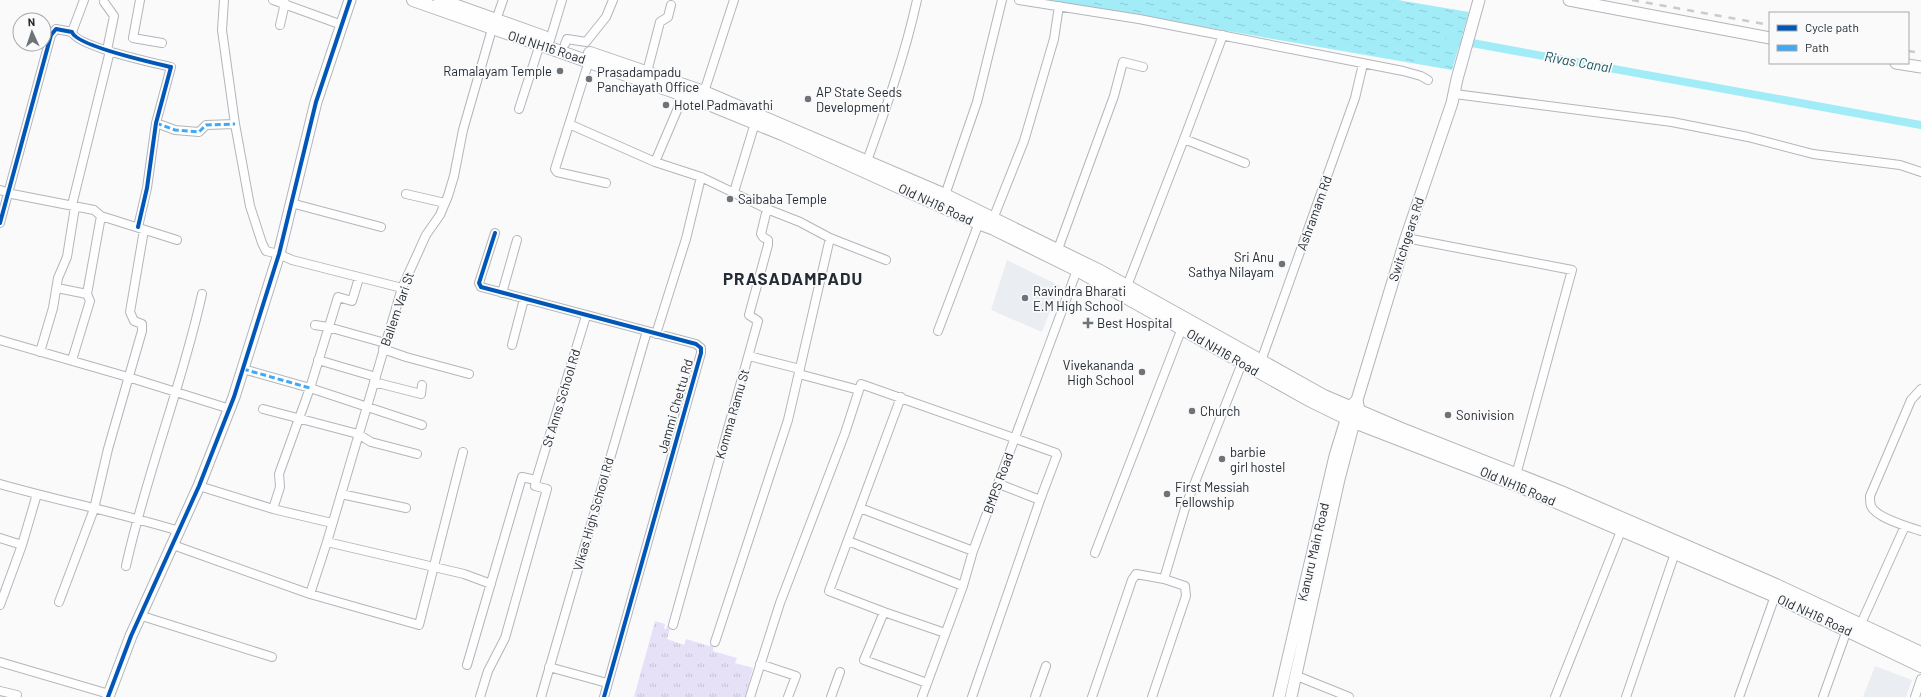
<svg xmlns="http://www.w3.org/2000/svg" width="1921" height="697" viewBox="0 0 1921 697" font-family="Barlow,sans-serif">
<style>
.built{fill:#eaedf1}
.grass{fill:url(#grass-tufts)}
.water{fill:url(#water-ripples)}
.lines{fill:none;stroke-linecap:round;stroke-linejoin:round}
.canal{stroke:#a2ecf8;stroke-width:8}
.street-casing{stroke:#b2b6bb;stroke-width:10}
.secondary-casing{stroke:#b2b6bb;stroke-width:13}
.primary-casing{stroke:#b2b6bb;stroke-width:14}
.street{stroke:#fefefe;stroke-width:8}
.secondary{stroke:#fefefe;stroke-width:11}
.primary{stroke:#fefefe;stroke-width:12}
.rail{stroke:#cbcbcc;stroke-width:2.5;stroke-dasharray:7 7;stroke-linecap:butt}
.quiet{stroke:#3fa9f5;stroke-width:3;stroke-dasharray:6 3;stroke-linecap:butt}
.cycleway-casing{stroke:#fafafa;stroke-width:6}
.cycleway{stroke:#0057b8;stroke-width:4}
.poi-dot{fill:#6e737a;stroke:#fafafa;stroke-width:1.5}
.labels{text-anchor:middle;stroke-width:3.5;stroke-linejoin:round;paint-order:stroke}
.street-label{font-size:13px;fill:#232b35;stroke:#fafafa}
.poi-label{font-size:13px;fill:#232b35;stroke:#fafafa;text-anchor:start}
.water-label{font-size:14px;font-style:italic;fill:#19565f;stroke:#fafafa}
.district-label{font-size:17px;font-weight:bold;letter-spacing:1px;fill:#232b35;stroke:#fafafa}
</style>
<defs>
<pattern id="grass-tufts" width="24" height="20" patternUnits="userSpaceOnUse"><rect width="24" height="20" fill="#e7e1f8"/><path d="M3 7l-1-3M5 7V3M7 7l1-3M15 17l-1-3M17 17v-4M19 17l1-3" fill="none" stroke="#c6c1d5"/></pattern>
<pattern id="water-ripples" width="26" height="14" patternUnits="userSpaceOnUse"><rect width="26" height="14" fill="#a2ecf8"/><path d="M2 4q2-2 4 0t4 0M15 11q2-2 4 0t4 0" fill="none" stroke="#8bcbd5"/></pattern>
</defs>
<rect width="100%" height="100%" fill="#fafafa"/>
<!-- built -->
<path class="built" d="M1007,260L1060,286L1042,332L991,310Z
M1875,666L1912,680L1906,697H1863Z"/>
<!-- grass -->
<path class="grass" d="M655,621L665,624L664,629H666L668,624L671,625L667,639L684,645L686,639L709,646L711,644L714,645L713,651L737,658L735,663L753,668L745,697H634Z"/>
<!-- water -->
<path class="water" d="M1049,0H1398L1469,12L1452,70Z"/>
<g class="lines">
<!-- canal -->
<path class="canal" d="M1450,39L1921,125"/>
<defs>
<path id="street" d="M140,0L133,38L162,43
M224,0L222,30L235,124L250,206L262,243L266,251L279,254L292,260L402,288
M273,0L342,25
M1019,0L1139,19L1403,71L1421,76L1428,80
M104,2L114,16L107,50
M496,20L503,0
M280,25L285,3
M72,32L84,0
M550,40L562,0
M565,44L567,39L586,42L606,17L613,0
M589,61L555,169L557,172L606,183
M647,72L660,22L668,17L671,5
M704,92L734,0
M1455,94L1672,122L1748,137L1813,154L1900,165L1921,172
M519,109L540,44
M156,123L175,130L199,132L206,125L235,124
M569,124L655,162L701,177L767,209L800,222L830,238L886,260
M1184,139L1245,163
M867,161C886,108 905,55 917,0
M655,162L684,94
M0,190L12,194L94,210L101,216L177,240
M734,192L755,123
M406,194L445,203
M945,195L977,102L1002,0
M291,203L381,227
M72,205L110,51
M993,219L1024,141L1054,39L1059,6
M0,223L51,35L56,29L72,32C76,46 154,63 171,67L156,123L147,188L138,227
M495,233L479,283L481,287L696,344L701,348V353L604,697
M1406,238L1572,270L1516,475
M1058,249L1114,96L1123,62L1143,67
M1127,286L1184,139L1223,35
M57,288L87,294
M502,293L517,240
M315,325L328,327L385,343
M938,331L980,220
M656,334L686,239L701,177
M0,340L128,377L230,409
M512,345L524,299
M383,349L406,357L469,374
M40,352L53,308L58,278L67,257L75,207
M749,356L800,369
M72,360L90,301L87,294L101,216
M318,360L376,377
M1261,361L1355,98L1363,64
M243,369L310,388L422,425
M799,374L859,390L861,384L1056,453L1057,455L1040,500
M374,382L421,394L422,385
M1921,389L1911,400L1870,496C1870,499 1870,503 1871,506C1876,518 1909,527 1921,531
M901,397L829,591L884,612L945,633
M263,409L358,434L371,442L417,454
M0,484C60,501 120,513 179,531
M199,486L273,509L332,523
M341,494L406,508
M860,508L973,551
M273,509L280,487L279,474L310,388L338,297L352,301L359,278
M0,538L22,545
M848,541L963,586
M327,542L464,574L491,584
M173,545L310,594L419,625L463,452
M1095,553L1182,328
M126,566C146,474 182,386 202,294
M310,594L327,542L402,288L426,235L440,215L448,196L454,176L463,130L492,29
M59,602L94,509L108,449L142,331V324L134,321L130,312L144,230
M0,605L22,545L37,494
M884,612L864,660L927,683
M142,616L272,657
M673,625L758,321L749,315L768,245V240L763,237L761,234L767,209
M1859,628L1905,526
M715,642L788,420L830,238
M0,662L109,694
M760,664L796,676L788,697
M467,665L522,477L536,480
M549,667L607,683
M1297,676L1349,697
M0,691L17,695
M480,697L488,671L505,638L547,489L535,486L536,480L586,316
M541,697L647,331
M750,697L780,603L845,433L859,390
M831,697L840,672
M922,697L963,586L973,551L1077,270
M972,697L1040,500L999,484
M1035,697L1046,666
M1092,697L1132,580L1136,574L1164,579L1186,505L1242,363
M1152,697L1186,596L1185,586L1164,579
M1555,697L1621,531
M1626,697L1675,553
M1739,697L1775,596
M1823,697L1847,630
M1915,697L1921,679"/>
<path id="secondary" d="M1569,0L1770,38
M1896,63L1921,67
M1357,400L1406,238L1452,103L1457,79L1479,0
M108,697L131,636L199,486L234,397L279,254L316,102L350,0
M1279,697L1335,456L1350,407L1357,400L1359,411L1354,422L1339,479L1291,697"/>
<path id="primary" d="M413,0L706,103L782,134L978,223L994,229L1077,270L1309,400L1354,422L1519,486L1775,596L1921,666
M440,0L544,37
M590,53L704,92L945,195L1100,271L1324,396L1399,428L1561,492L1776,585L1921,653"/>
</defs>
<!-- street casing -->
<use href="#street" class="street-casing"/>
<!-- secondary casing -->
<use href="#secondary" class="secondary-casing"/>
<!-- primary casing -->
<use href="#primary" class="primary-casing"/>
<!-- street -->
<use href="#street" class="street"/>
<!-- secondary -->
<use href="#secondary" class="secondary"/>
<!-- primary -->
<use href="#primary" class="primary"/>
<!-- rail -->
<path class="rail" d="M1632,0L1770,25
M1908,51L1921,53"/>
<!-- quiet -->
<path class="quiet" d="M156,123L175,130L199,132L206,125L235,124
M243,369L310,388"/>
<defs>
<path id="cycleway" d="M0,223L51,35L56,29L72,32C76,46 154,63 171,67L156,123L147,188L138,227
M495,233L479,283L481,287L696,344L701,348V353L604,697
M108,697L131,636L199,486L234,397L279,254L316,102L350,0"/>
</defs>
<!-- cycleway casing -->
<use href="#cycleway" class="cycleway-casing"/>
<!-- cycleway -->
<use href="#cycleway" class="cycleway"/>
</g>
<!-- markers -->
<g class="poi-dot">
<circle cx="560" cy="71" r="4"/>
<circle cx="589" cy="79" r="4"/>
<circle cx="808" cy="99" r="4"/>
<circle cx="666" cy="105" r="4"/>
<circle cx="730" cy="199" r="4"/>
<circle cx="1282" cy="264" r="4"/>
<circle cx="1025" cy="298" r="4"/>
<path d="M1086 317h4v4h4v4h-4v4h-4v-4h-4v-4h4z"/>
<circle cx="1142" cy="372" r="4"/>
<circle cx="1192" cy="411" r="4"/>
<circle cx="1448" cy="415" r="4"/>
<circle cx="1222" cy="459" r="4"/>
<circle cx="1167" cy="494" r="4"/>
</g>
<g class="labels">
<!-- street labels -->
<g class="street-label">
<text transform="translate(547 47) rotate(18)" y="5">Old NH16 Road</text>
<text transform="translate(936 204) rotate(25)" y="5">Old NH16 Road</text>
<text transform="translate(1314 213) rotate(-70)" y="5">Ashramam Rd</text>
<text transform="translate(1406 239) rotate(-72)" y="5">Switchgears Rd</text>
<text transform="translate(397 309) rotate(-71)" y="5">Ballem Vari St</text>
<text transform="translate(1223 352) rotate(30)" y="5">Old NH16 Road</text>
<text transform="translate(561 398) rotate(-73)" y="5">St Anns School Rd</text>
<text transform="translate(675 406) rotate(-74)" y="5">Jammi Chettu Rd</text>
<text transform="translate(732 414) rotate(-74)" y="5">Komma Ramu St</text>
<text transform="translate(998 483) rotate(-70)" y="5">BMPS Road</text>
<text transform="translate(1518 486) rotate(23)" y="5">Old NH16 Road</text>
<text transform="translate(593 514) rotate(-74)" y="5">Vikas High School Rd</text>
<text transform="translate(1313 552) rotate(-77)" y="5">Kanuru Main Road</text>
<text transform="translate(1815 615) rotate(25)" y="5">Old NH16 Road</text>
</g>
<!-- poi labels -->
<g class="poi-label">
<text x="552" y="76" text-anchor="end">Ramalayam Temple</text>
<text x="597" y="77">Prasadampadu<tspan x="597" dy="15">Panchayath Office</tspan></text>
<text x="816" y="97">AP State Seeds<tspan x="816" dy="15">Development</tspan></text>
<text x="674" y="110">Hotel Padmavathi</text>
<text x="738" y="204">Saibaba Temple</text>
<text x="1274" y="262" text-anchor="end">Sri Anu<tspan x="1274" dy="15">Sathya Nilayam</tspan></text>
<text x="1033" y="296">Ravindra Bharati<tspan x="1033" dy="15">E.M High School</tspan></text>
<text x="1097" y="328">Best Hospital</text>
<text x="1134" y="370" text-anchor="end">Vivekananda<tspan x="1134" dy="15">High School</tspan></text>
<text x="1200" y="416">Church</text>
<text x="1456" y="420">Sonivision</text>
<text x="1230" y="457">barbie<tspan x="1230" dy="15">girl hostel</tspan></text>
<text x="1175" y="492">First Messiah<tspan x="1175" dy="15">Fellowship</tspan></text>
</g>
<!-- water labels -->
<g class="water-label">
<text transform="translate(1578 62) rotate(10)" y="5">Rivas Canal</text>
</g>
<!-- district labels -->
<g class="district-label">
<text x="793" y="285">PRASADAMPADU</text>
</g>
</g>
<!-- legend -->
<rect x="1769" y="12" width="140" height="52" fill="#fafafa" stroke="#a4a7ab"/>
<rect x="1777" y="25" width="20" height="6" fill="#0057b8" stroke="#a4a7ab"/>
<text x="1805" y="32" font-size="12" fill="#232b35">Cycle path</text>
<rect x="1777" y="45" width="20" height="6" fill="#3fa9f5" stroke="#a4a7ab"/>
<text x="1805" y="52" font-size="12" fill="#232b35">Path</text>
<!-- north arrow -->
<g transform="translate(32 32) rotate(357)"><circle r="19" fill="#fafafa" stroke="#a4a7ab"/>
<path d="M0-3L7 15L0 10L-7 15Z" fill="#6e737a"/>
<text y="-6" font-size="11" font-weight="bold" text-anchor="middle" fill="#232b35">N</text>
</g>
</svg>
